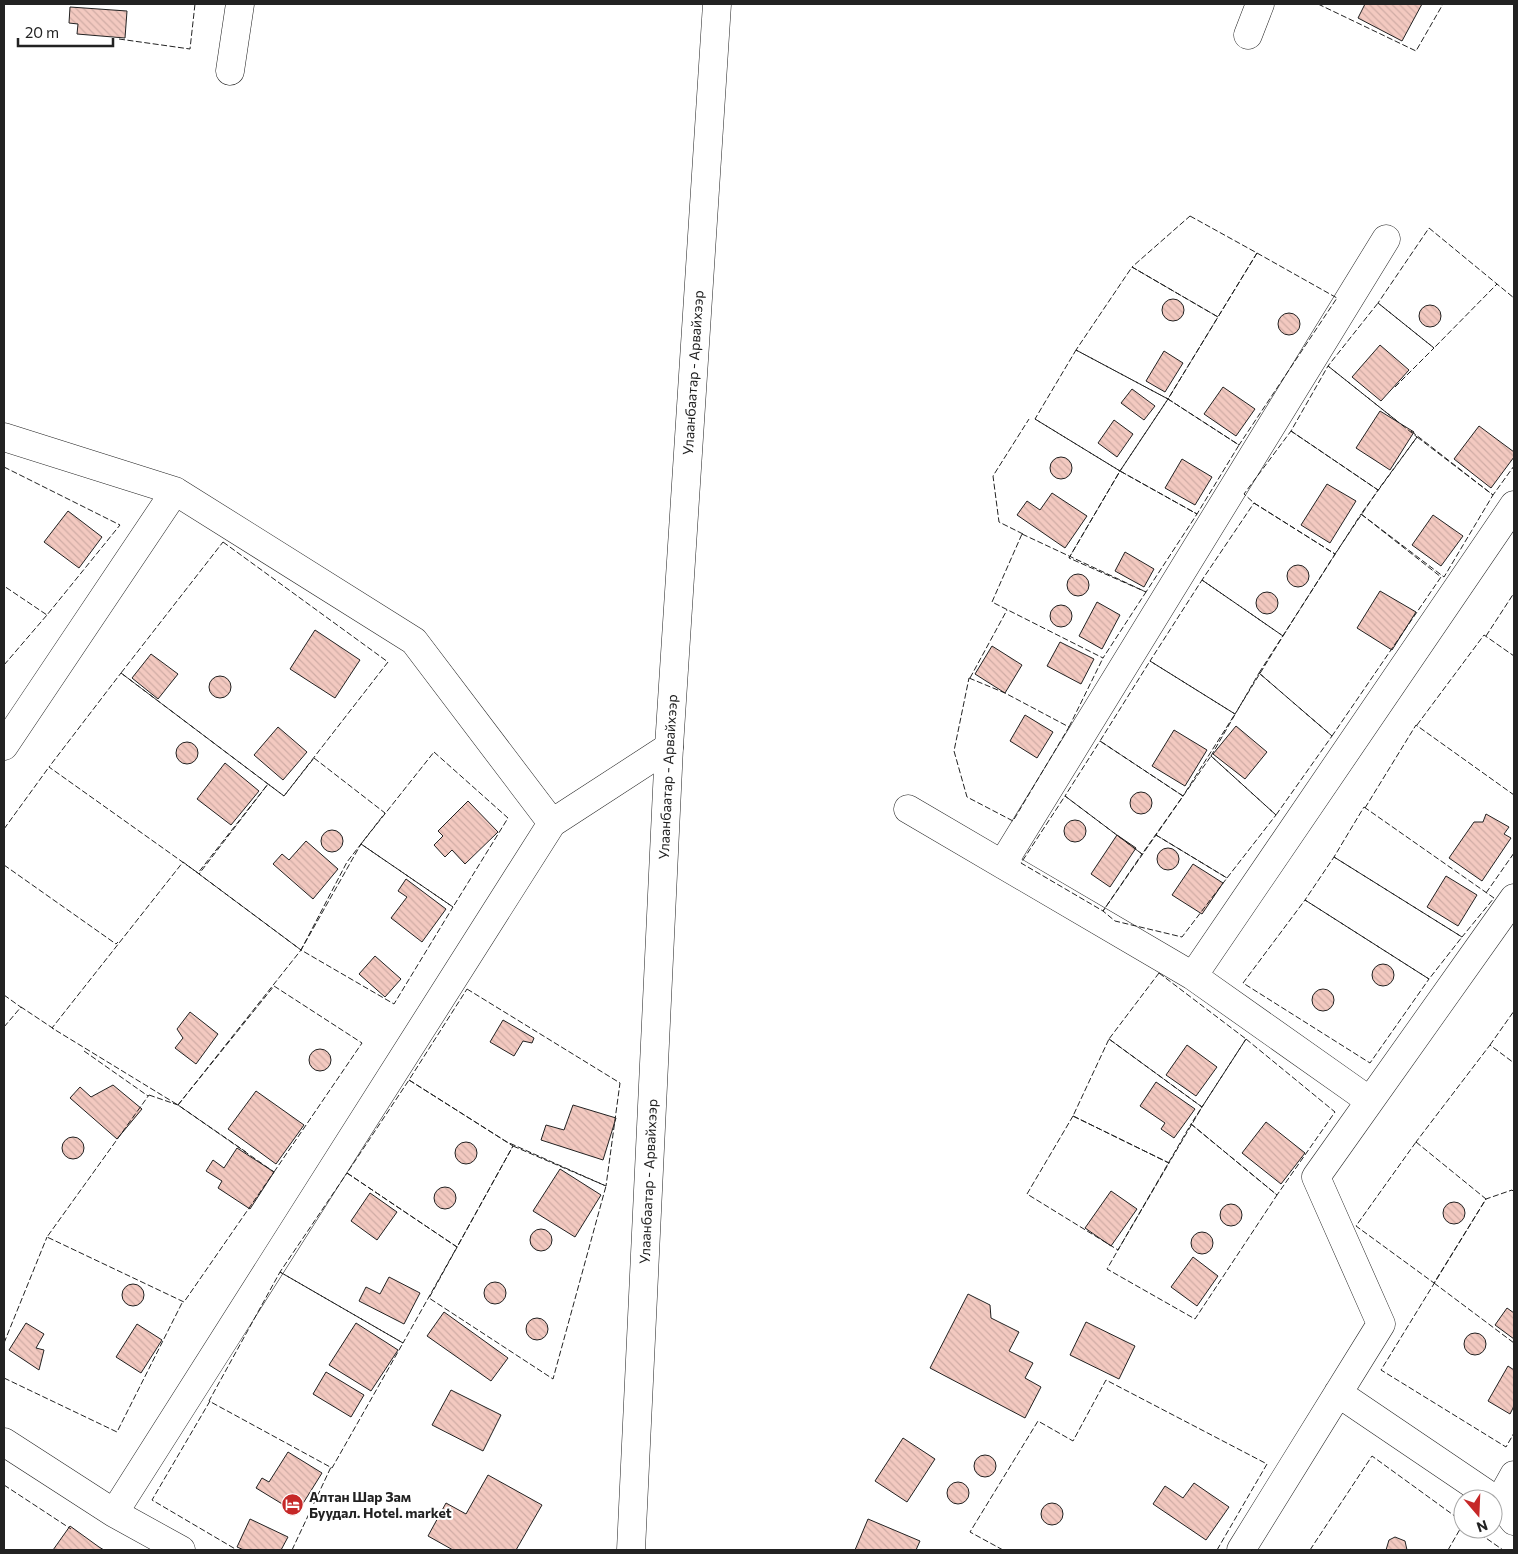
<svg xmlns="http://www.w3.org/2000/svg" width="1518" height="1554" viewBox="0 0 1518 1554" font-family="Commissioner,sans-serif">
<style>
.building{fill:url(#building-back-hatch);stroke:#222}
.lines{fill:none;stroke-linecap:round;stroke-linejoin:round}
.minor-casing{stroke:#222;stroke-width:29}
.highway-casing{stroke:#222;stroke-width:29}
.minor{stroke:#fff;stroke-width:28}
.highway{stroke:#fff;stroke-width:28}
.fence{stroke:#222;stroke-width:1;stroke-dasharray:6 2.5;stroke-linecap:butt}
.labels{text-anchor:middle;stroke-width:4;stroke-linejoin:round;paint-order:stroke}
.street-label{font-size:14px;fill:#222;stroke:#fff}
.poi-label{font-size:14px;font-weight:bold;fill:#222;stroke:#fff;text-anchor:start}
</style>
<defs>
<pattern id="building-back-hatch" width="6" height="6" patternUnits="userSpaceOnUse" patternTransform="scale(1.25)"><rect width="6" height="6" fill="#f3c9c0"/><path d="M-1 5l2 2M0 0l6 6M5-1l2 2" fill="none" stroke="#d0aca5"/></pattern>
</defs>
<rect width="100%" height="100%" fill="#fff"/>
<!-- building -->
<path class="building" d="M1365,4H1422L1402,41L1358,18Z
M70,7L127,11L125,38L77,34L78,24L69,23Z
M1162 310a11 11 0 1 1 22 0a11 11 0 1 1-22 0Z
M1419 316a11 11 0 1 1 22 0a11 11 0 1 1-22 0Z
M1278 324a11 11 0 1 1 22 0a11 11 0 1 1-22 0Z
M1380,345L1409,370L1381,401L1352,377Z
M1164,351L1183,363L1165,392L1146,381Z
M1223,387L1255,409L1236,436L1204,414Z
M1132,389L1155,406L1144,420L1121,403Z
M1380,411L1414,432L1390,470L1356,448Z
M1114,420L1133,434L1117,457L1098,443Z
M1479,426L1514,452V457L1491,488L1454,459Z
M1050 468a11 11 0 1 1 22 0a11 11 0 1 1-22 0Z
M1182,459L1212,477L1195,505L1165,488Z
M1327,484L1356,501L1330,543L1301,525Z
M1052,493L1087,516L1065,548L1017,515L1027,501L1040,510Z
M68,511L102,537L79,568L44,542Z
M1433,515L1463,536L1441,566L1412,545Z
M1125,552L1154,569L1144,587L1115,571Z
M1287 576a11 11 0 1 1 22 0a11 11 0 1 1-22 0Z
M1067 585a11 11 0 1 1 22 0a11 11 0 1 1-22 0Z
M1380,591L1416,612L1392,650L1357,628Z
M1256 603a11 11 0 1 1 22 0a11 11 0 1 1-22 0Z
M1097,602L1120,615L1102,649L1079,636Z
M1050 616a11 11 0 1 1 22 0a11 11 0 1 1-22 0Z
M315,630L360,660L335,698L290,669Z
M1060,642L1094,659L1081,684L1047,666Z
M992,646L1022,665L1005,693L975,674Z
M151,654L178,674L158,699L132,678Z
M209 687a11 11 0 1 1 22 0a11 11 0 1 1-22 0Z
M1025,715L1053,732L1037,758L1010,741Z
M1236,726L1267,752L1245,779L1213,754Z
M278,727L307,752L283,780L254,755Z
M1174,730L1207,750L1185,786L1152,766Z
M176 753a11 11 0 1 1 22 0a11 11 0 1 1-22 0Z
M225,763L259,791L231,825L197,799Z
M1130 803a11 11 0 1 1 22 0a11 11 0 1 1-22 0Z
M468,801L498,832L465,864L452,850L445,857L434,845L443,836L438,831Z
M1486,814L1509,827L1504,834L1511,838L1482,881L1449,858L1474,822H1483Z
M1064 831a11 11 0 1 1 22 0a11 11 0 1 1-22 0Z
M321 841a11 11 0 1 1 22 0a11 11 0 1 1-22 0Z
M1117,835L1136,848L1110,887L1091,874Z
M306,841L338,869L313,899L273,864L282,854L289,860Z
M1157 859a11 11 0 1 1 22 0a11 11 0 1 1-22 0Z
M1193,864L1223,883L1202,914L1172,895Z
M1446,876L1477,895L1458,926L1427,907Z
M406,879L446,909L422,942L391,918L407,897L398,891Z
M375,956L401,979L385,997L359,974Z
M1372 975a11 11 0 1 1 22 0a11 11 0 1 1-22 0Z
M1312 1000a11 11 0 1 1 22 0a11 11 0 1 1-22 0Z
M190,1012L218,1034L196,1064L175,1048L183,1038L177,1029Z
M503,1020L534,1038L532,1043L523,1041L514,1056L490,1042Z
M1187,1045L1217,1067L1196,1096L1166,1075Z
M309 1060a11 11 0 1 1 22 0a11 11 0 1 1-22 0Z
M1156,1082L1195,1109L1174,1138L1161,1129L1165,1123L1140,1106Z
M113,1085L142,1109L117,1139L70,1098L80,1087L91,1097Z
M256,1091L304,1125L276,1164L228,1129Z
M573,1105L616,1118L603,1160L541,1140L546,1125L564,1130Z
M1266,1122L1305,1153L1281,1184L1242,1153Z
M62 1148a11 11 0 1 1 22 0a11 11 0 1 1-22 0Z
M455 1153a11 11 0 1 1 22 0a11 11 0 1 1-22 0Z
M237,1148L274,1172L250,1209L218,1188L222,1181L206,1171L213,1160L224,1168Z
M560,1169L601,1195L575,1237L533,1211Z
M434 1198a11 11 0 1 1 22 0a11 11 0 1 1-22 0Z
M1111,1191L1137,1209L1111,1246L1085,1228Z
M370,1193L397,1212L377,1240L351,1221Z
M1443 1213a11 11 0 1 1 22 0a11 11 0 1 1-22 0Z
M1220 1215a11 11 0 1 1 22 0a11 11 0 1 1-22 0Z
M530 1240a11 11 0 1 1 22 0a11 11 0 1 1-22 0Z
M1191 1243a11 11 0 1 1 22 0a11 11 0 1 1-22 0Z
M1193,1257L1218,1276L1197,1306L1171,1287Z
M389,1277L420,1293L404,1324L359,1301L366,1287L380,1294Z
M484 1293a11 11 0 1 1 22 0a11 11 0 1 1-22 0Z
M122 1295a11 11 0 1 1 22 0a11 11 0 1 1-22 0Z
M968,1294L990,1305L991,1318L1019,1332L1009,1351L1033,1363L1025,1378L1041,1387L1025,1418L930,1368Z
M1507,1308L1514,1313V1339L1495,1325Z
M444,1312L508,1358L491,1381L427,1336Z
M526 1329a11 11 0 1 1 22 0a11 11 0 1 1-22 0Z
M1086,1322L1135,1346L1119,1379L1070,1355Z
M26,1323L44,1334L36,1348L44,1350L39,1370L9,1350Z
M356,1323L398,1350L371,1391L329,1365Z
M137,1324L162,1340L141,1373L116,1357Z
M1464 1344a11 11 0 1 1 22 0a11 11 0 1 1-22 0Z
M1508,1366L1514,1370V1406L1510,1414L1488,1401Z
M326,1372L364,1395L351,1417L313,1394Z
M451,1390L501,1415L483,1451L432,1425Z
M903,1438L935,1459L907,1502L875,1481Z
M288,1452L322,1473L297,1513L256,1488L262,1478L269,1482Z
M974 1466a11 11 0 1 1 22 0a11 11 0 1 1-22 0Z
M488,1475L542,1505L516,1550H453L428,1536L446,1503L466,1514Z
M947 1493a11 11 0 1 1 22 0a11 11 0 1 1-22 0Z
M1194,1483L1229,1507L1206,1540L1153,1504L1165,1486L1183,1498Z
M1041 1514a11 11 0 1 1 22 0a11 11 0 1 1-22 0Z
M250,1519L288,1537L281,1550H244L237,1547Z
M868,1519L920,1541L916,1550H855Z
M70,1526L99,1547L104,1550H53Z
M1395,1537L1405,1541L1407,1550H1386L1389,1540Z"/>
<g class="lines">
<defs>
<path id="minor" d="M1248,35L1260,4
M230,71L240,4
M4,437L175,491L414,641L552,823
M4,746L175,491
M908,809L1193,976L1370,1101
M1003,863L1386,239
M1193,976L1514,505
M1338,1393L1499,1502L1514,1521
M4,1442L114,1513L181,1550
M1499,1502L1514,1475
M114,1513L552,823L669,747
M1241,1550L1381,1324L1316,1177L1514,898"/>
<g id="highway">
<path id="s1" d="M631,1550L669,747L717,4"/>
</g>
</defs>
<!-- minor casing -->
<use href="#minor" class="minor-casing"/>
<!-- highway casing -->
<use href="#highway" class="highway-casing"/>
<!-- minor -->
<use href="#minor" class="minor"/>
<!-- highway -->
<use href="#highway" class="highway"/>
<!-- fence -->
<path class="fence" d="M1318,4L1416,51L1443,4
M119,39L190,49L195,4
M1190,216L1257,253L1218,317L1132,267Z
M1429,228L1497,284L1434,348L1378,303Z
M1257,253L1337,298L1239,445L1168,399Z
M1132,267L1218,317L1168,399L1076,350Z
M1495,286L1497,284L1514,298
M1076,350L1168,399L1120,471L1035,419Z
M1328,366L1417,437L1378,490L1291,431Z
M1395,387L1434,348L1378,303L1328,366L1397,421
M1168,399L1239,445L1197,514L1120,471Z
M1035,419L1120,471L1069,558
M1291,431L1378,490L1335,554L1254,503L1244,494Z
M1411,431L1493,495L1514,466
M1417,437L1493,495L1444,577L1361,514Z
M4,467L120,525L47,615L4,586
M1120,471L1197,514L1146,592L1069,558Z
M1254,503L1335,554L1283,636L1202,580Z
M1361,514L1441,577L1332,736L1259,673Z
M1022,534L1146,592L1103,658L992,602Z
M1023,534L999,522L993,476L1029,419
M223,542L388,662L284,796L121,673Z
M1202,580L1283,636L1235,714L1150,661Z
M1486,636L1514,593
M1150,661L1235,714L1183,796L1100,741Z
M4,665L47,615L45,614
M121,673L268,784L198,873L49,767Z
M1259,673L1332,736L1276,815L1211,756Z
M969,678L1005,693L1069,727L1013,821L967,797L954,751Z
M970,678L1007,610
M1417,725L1484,635L1514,656
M1069,727L1103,658
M1100,741L1183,796L1142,854L1065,796Z
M434,752L508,818L453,907L361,844Z
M1211,756L1276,815L1227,878L1156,835Z
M314,758L385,813L347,862L301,950L199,874L268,784L284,796Z
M1065,796L1142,854L1103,911L1021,863Z
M1364,807L1494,898L1462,937L1334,857Z
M1365,808L1416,725L1514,795
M4,829L49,767
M1156,835L1227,878L1182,937L1115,921L1103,911Z
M361,844L453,907L394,1004L301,950Z
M1334,857L1462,937L1429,979L1305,900Z
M4,865L116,944L118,942
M1486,893L1514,853
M1305,900L1429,979L1370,1063L1243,983Z
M1159,973L1246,1039L1202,1107L1109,1039Z
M467,989L620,1083L606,1186L507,1142L409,1080Z
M4,995L22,1008
M4,1027L21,1007L54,1029
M1109,1039L1202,1107L1169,1163L1073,1116Z
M1246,1039L1335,1112L1277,1195L1191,1124Z
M1490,1045L1514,1011
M84,1051L148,1096
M409,1080L513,1146L457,1247L347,1173Z
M149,1095L178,1105L274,1172L184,1302L47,1237Z
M178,1105L274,986L362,1043L274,1172L272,1171
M178,1105L301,950L183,862L52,1028L178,1105L246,1152
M1073,1116L1169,1163L1118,1250L1027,1194Z
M1191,1124L1277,1195L1195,1319L1107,1269Z
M1416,1142L1486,1199L1434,1283L1356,1226Z
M1417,1143L1416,1142L1490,1045L1514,1063
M513,1146L606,1186L553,1379L429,1298Z
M347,1173L457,1247L403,1343L280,1272Z
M1514,1192L1512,1190L1486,1199L1381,1370L1506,1447L1514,1433
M280,1272L403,1343L332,1468L209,1401Z
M1434,1283L1514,1343
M4,1343L47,1237
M4,1378L117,1432L183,1301
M210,1401L152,1500L237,1550
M4,1485L71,1529
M1473,1529L1503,1550
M292,1550L331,1467
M1003,1550L970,1532L1038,1421L1073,1441L1106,1380L1267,1464L1217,1550
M1310,1550L1372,1456L1463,1522
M1448,1550L1463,1524"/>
</g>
<!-- icons -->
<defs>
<symbol id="hotel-disc" viewBox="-11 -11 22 22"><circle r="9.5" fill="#c62828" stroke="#fff"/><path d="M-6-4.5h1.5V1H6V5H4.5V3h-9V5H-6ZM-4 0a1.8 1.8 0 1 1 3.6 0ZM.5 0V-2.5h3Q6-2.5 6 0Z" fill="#fff"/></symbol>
</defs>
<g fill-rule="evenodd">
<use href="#hotel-disc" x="280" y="1492" width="25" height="25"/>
</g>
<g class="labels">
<!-- street labels -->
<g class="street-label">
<text dy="5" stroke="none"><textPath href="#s1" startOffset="1179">Улаанбаатар - Арвайхээр</textPath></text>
<text dy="5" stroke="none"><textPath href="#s1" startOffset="774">Улаанбаатар - Арвайхээр</textPath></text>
<text dy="5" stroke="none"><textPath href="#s1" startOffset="369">Улаанбаатар - Арвайхээр</textPath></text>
</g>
<!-- poi labels -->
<g class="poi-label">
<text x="309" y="1502">Алтан Шар Зам<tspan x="309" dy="16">Буудал. Hotel. market</tspan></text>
</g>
</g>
<!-- border -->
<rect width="1518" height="1554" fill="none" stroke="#222222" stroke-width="10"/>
<!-- north arrow -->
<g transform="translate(1478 1514) rotate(161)"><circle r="24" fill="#ffffff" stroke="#a7a7a7"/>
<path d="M0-4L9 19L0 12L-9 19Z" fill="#c62828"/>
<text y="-8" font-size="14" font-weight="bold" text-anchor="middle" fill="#222222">N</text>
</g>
<!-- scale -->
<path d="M18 38v8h95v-8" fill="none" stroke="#222222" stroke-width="2.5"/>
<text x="25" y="38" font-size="15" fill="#222222" stroke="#ffffff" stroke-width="4" paint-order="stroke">20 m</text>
</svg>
